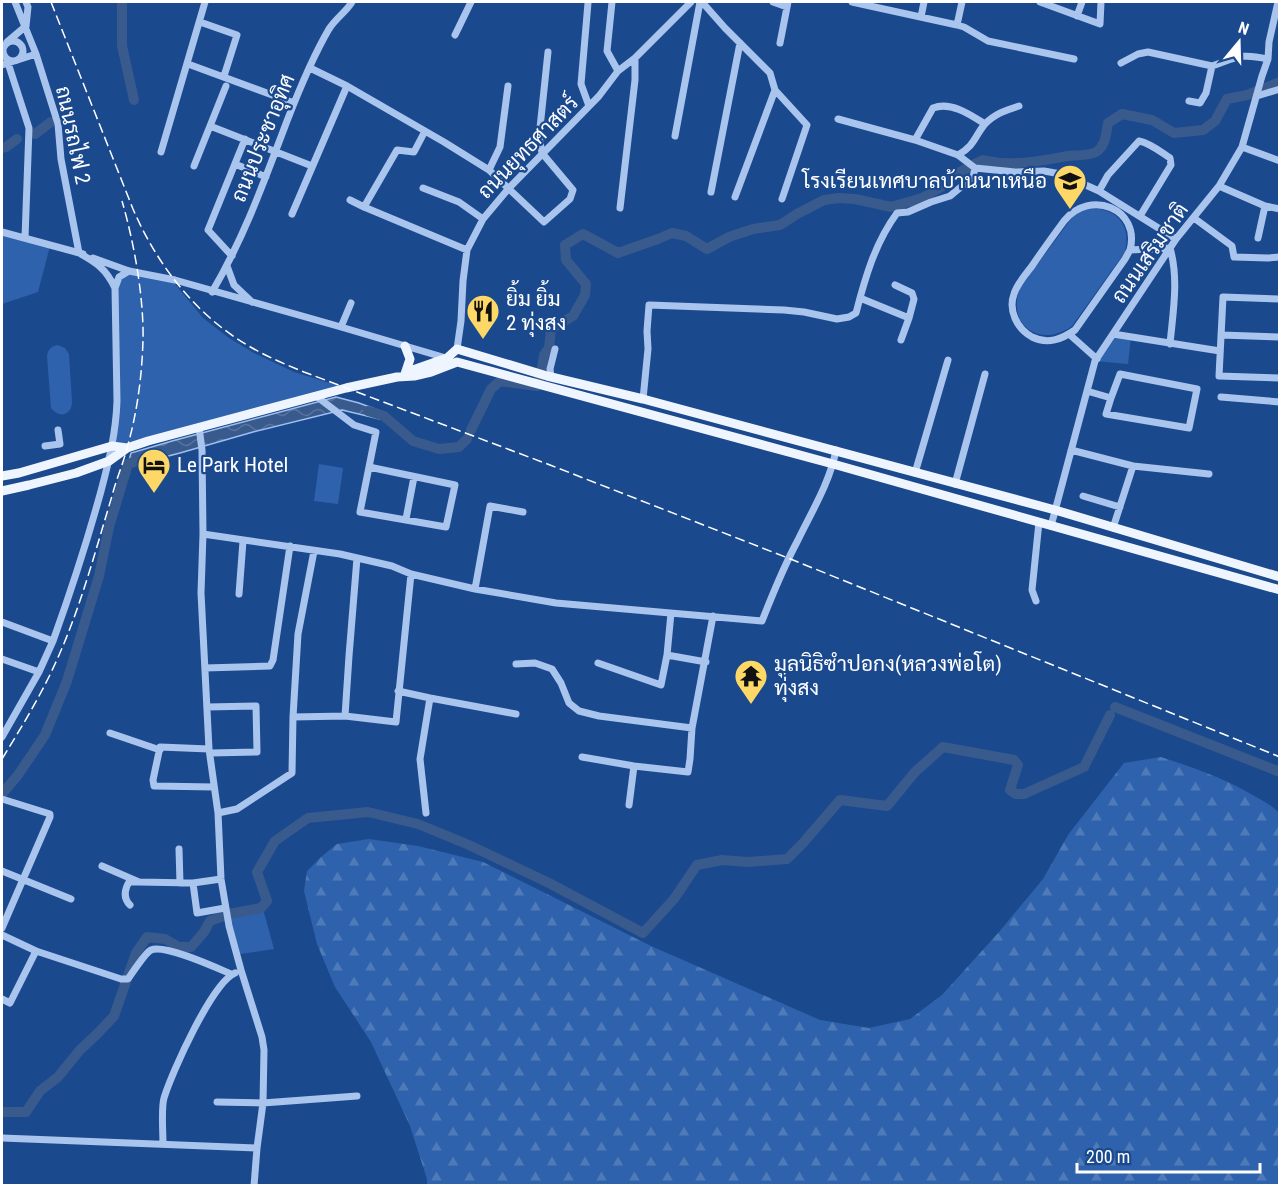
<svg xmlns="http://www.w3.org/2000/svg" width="1281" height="1187" viewBox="0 0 1281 1187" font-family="'Roboto Condensed',Sarabun,sans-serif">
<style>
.forest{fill:url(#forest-firs)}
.green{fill:#2f62ac}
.water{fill:url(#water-waves);stroke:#9cbfef;stroke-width:1.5}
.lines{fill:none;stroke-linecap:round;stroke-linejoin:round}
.river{stroke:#395a8d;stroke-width:10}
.minor{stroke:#a9c5ee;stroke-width:7}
.major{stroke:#eff5ff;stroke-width:9}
.rail{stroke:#fff;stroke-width:1.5;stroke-dasharray:10 4.5;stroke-linecap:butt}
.labels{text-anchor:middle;stroke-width:4.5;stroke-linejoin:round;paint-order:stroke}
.street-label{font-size:21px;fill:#fff;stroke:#1b498e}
.poi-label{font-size:21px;fill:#fff;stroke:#1b498e;text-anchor:start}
</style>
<defs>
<pattern id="forest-firs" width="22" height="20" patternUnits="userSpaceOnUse" patternTransform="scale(1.5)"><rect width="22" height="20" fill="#2f62ac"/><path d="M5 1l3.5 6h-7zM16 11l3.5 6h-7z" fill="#4e7ab8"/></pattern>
<pattern id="water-waves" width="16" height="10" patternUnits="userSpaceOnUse" patternTransform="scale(1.5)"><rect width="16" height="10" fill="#395a8d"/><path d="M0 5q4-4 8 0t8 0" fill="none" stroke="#57739e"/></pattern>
</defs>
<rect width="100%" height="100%" fill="#1b498e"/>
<!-- forest -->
<path class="forest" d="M1161,757C1194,768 1227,779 1256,797C1265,802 1273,806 1279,813V1185H427V1179L410,1126L371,1042L335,987L317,944L304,891L307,871L321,857L337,844L369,839L418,846L483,862L651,946L820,1020L869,1028L910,1019L942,995L999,932L1043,879L1068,835L1124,763Z"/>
<!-- green -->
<path class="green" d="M1092,208C1119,210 1131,226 1125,252L1072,326C1040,349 1006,325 1020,288L1074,215L1082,210Z
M2,232L50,246L38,292L2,304Z
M129,271L171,279L203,318L229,338L254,353L294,372L346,388L148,441L112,446L116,419V282Z
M1113,334L1131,337L1128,364L1095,361Z
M58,345L65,348L69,354L72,402C72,415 59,419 51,408L47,356C48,349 52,346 58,345Z
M319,464L343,468L338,504L314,501Z
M263,909L274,949L240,954L229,914Z"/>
<!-- water -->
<path class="water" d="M336,397L359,403L383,412L380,419L342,410L253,432L180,453L153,460L128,464L131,453L172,441Z"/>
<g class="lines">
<!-- river -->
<path class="river" d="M122,2V46L134,100
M35,134L51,122
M2,148L6,147L17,139
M368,411L384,416L413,441L439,449L459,447L467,439
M471,430L491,389L500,381L537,386L542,368L544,355L549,348L551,329L573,316L585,295L586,284L566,260L565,245L583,234L618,253L658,239L672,233L686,236L707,249L729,237L753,229L780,225L797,214L824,200L839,198L855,199L891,207L922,198L943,186L958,173L983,160C1013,167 1038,161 1068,156C1076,155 1089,156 1096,152C1106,146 1106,133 1108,123L1122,114L1152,120L1174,133L1203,130L1215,121L1227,99L1247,95L1280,82
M1115,707L1280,772
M2,794L18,775L45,735L67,681L99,576L109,527L128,464L142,459
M2,1112H26L40,1091L58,1077L80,1050L98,1033L114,1016L136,953L147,937L165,939L179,947H191L204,932L210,921L229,914L261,908L267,901L257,872L275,841L308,818L368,812L418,824L469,845L549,883L643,933L674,899L697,865L722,860L748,862L787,859L803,843L840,800L887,806L915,772L943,747L1014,760L1018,765L1010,790L1016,794H1024L1084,767L1110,715"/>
<!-- minor -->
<path class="minor" d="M15,2L36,54L58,124L61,159L79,253C97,263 106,269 115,288L117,401C116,432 109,461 101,491C87,542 71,591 53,641
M612,2L607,51L618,71
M702,2L725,28L770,73L775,90L807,125L782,199
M773,2L787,7
M852,2L957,25L964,27L988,41L1074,59
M1040,2L1100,24L1101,2
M588,3L581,84L589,106
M1077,16L1082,2
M921,17L924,2
M200,22L237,35L224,76
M957,25L962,2
M26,26L28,7L26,2
M455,35L471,2
M3 51a10 10 0 1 1 20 0a10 10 0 1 1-20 0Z
M7,42L26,26
M780,43L788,2
M8,63L29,128L25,238
M1121,63L1138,54L1148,52L1212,66
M188,64L294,103
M2,65L36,54
M310,68L347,86L444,142L489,170L544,222L570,199L573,190L542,153L539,137L548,52
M1257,96L1280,89
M1189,101L1200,103L1206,93L1212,66C1238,57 1240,53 1268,59
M838,119L915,140L958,155L975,168L1015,172L1044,171L1061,174L1099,191L1176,239
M210,126L312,166
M425,131L414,152L397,150L364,207L467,250
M675,136L700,2
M915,140L933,108C951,101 971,115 985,124
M1242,147L1280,161
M161,152L205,2
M958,155C974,146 974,138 984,125C994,114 1006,110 1019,106
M235,164L266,177
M194,166L226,86
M489,170L500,147L508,86
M1219,186L1265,206L1258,238
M423,188L459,202L483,219
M1099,191L1108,175L1139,141C1150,143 1161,152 1170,158L1171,165L1140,216
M711,192L740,43
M735,197L775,90
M350,200L364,207
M1265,206L1280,209
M620,208L635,80V58
M292,214L347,86
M1194,218L1232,246L1234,257L1268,258L1280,257
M2,232L83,254
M1130,250L1125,259L1075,330C1062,339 1048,345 1032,337C1017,329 1008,310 1014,294C1017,284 1025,275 1032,266C1042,251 1053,236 1064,221C1090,188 1141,209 1130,250L1170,248C1179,279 1173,312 1170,344
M232,256L208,230L245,139
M93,258L129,271L175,280L341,327L446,358
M227,266L234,285L252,302
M895,285L912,293L914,299L909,318
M115,288L119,277L129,271
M212,292C244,238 265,179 287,121C299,90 312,58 329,29C336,18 346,12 352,2
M860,298L909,318L901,340
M1280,299L1223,297L1219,376L1280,378
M341,327L351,303
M1069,334L1097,359
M1113,334L1220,351
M1221,335L1280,337
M457,349L461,321L463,281L467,250L483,219L509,188L599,96L618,71L635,58L691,2
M551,377L550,369L555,349
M1087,391L1111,398L1120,374L1197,389L1189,428L1106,414L1111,398
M316,396L354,425L376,432L360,512L446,527L455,485L369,467
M1221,397L1280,402
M643,399L648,349L647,331L649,305L784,310L804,312L837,319L849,317L856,313C865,278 875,243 897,213L908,212L931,202L950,196L973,177L975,168
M199,427L202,450L203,534L201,593L209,749L218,813L221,879L229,926L241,970L262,1037L264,1050L263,1103L257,1148L254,1186
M45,446L60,444L58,430
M1071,450L1133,466
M915,473L948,360
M955,484L985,374
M1083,496L1120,507
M406,519L414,477
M1051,526L1095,361L1176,239L1219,186L1242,147L1262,76L1268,59L1269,42L1278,2
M1113,528L1133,466L1209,474
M203,534L340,554L392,566L411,574L475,589L556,603L762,621C773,593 784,566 798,540C812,511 830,482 836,450
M475,589L490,506L523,512
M239,594L243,541
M1036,601L1032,590L1039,522
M2,622L53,641L39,672L2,737
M667,655L706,662
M2,659L39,672
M598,663L661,685L667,655L671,613
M516,664L535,663L552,669L561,683L569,703L579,711L599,716L692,728
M205,668L270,666L273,660L290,546
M398,691L430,698L516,714
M207,707L256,706L257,752L211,753
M345,716L349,656L357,558
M293,717L345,716L396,722L411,574
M110,733L160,750
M209,749L160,747L153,780L154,786L214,787
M582,757L634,766L688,772L690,759L692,728L713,616
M2,799L50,814V817L2,928
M629,805L634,766
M218,813L237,809L292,773L293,717L298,634L314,551
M426,813L420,759L430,698
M179,849L180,883
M102,866L139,882H129C125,889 123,898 130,905
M2,871L71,899
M139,882L193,883L221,879
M193,883L197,913L225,908
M2,935L36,951L10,1003L2,999
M36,951L121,979H128C133,972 145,953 151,950C165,944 217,968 231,974
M217,1102L263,1103L357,1096
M2,1138L257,1148
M163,1144C163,1132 161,1108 164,1098C172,1072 212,983 235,973"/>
<!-- major -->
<path class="major" d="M407,372L447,358L457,349L547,376L643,399L1055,510L1280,577
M405,374L410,359L405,346
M2,476L19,473L112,446L127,448
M2,491L29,485L76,473L109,461L127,448L148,441L346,388L397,377L414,376L431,372L457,362L833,464L1280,590"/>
<!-- rail -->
<path class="rail" d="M51,2L133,209C158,267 198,318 254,349C270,358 287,365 304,372L550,465L788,558L1280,757
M2,759C21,728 40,697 55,664C80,610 95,552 112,496C116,480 123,464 127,448C137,414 142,376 143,340C144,298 134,242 122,201"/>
</g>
<!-- icons -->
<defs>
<symbol id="school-pin" viewBox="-11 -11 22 30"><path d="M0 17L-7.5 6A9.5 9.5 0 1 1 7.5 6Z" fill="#fed866" stroke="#1b498e"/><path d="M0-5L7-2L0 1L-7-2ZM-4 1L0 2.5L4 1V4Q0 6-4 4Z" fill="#111"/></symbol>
<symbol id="restaurant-pin" viewBox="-11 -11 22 30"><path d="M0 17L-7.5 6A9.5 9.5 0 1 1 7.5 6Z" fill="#fed866" stroke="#1b498e"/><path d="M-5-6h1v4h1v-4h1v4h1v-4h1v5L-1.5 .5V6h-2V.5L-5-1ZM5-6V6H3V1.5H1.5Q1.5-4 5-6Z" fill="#111"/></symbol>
<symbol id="hotel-pin" viewBox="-11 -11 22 30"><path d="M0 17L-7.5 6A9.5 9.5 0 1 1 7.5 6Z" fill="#fed866" stroke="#1b498e"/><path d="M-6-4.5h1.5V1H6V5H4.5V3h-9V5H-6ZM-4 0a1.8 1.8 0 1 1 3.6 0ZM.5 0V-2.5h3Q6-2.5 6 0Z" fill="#111"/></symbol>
<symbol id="temple-pin" viewBox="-11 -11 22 30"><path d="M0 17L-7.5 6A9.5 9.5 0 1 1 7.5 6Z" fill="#fed866" stroke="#1b498e"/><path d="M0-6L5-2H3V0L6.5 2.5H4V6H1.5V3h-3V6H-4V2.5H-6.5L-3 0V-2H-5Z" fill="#111"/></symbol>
</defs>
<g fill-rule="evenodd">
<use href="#school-pin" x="1051" y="162" width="38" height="52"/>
<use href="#restaurant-pin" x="464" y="292" width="38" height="52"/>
<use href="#hotel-pin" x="135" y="446" width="38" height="52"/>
<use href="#temple-pin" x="732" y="657" width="38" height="52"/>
</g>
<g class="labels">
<!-- street labels -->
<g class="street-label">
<text transform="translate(73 135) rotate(78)" y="7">ถนนรถไฟ 2</text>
<text transform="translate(263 138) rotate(-68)" y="7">ถนนประชาอุทิศ</text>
<text transform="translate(528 147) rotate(-46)" y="7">ถนนยุทธศาสตร์</text>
<text transform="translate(1150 253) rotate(-55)" y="7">ถนนเสริมชาติ</text>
</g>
<!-- poi labels -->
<g class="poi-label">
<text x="1047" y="188" text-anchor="end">โรงเรียนเทศบาลบ้านนาเหนือ</text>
<text x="506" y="306">ยิ้ม ยิ้ม<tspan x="506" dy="24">2 ทุ่งสง</tspan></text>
<text x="177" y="472">Le Park Hotel</text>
<text x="774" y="671">มูลนิธิซำปอกง(หลวงพ่อโต)<tspan x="774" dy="24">ทุ่งสง</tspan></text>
</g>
</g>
<!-- border -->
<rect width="1281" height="1187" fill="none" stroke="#ffffff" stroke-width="6"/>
<!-- north arrow -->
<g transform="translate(1239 42) rotate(19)" stroke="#1b498e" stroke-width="4.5" paint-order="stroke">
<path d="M0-4.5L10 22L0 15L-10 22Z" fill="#ffffff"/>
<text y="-9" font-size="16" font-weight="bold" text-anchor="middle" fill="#ffffff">N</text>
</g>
<!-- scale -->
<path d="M1077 1163v9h183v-9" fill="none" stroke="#ffffff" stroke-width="3"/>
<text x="1086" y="1163" font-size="18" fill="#ffffff" stroke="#1b498e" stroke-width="4.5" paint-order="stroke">200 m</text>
</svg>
